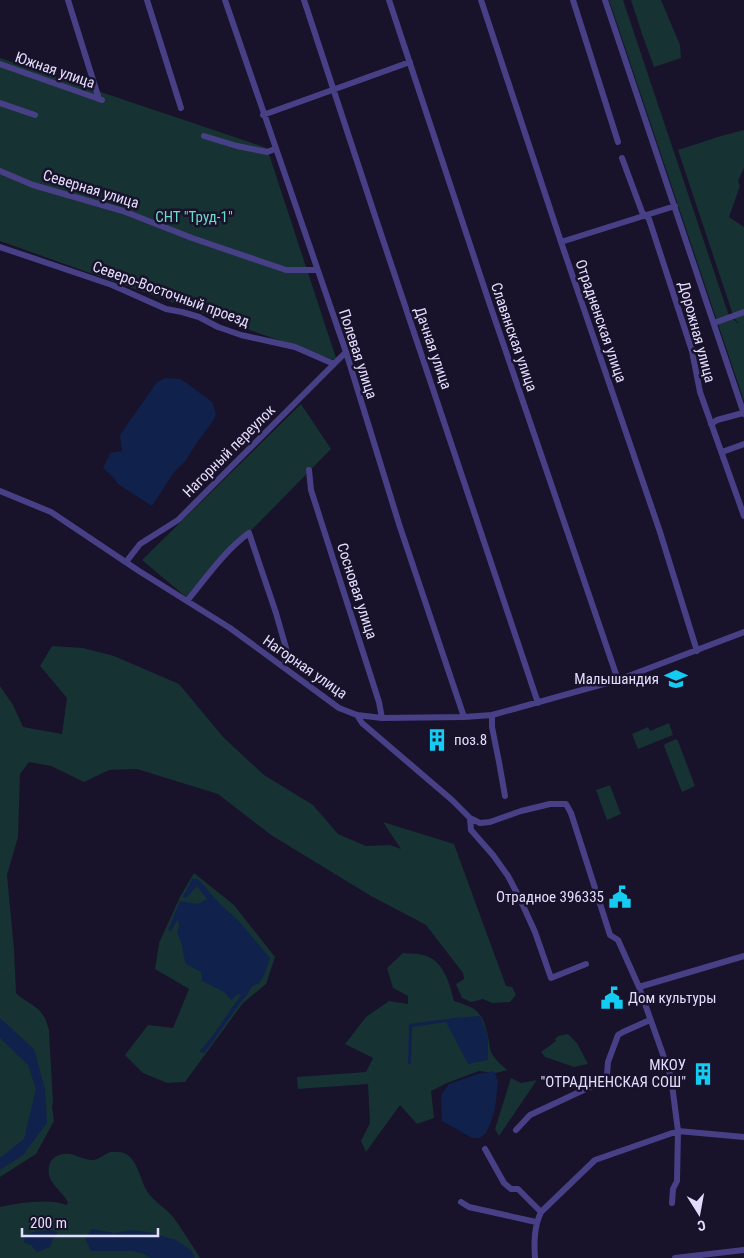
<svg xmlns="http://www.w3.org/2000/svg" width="744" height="1258" viewBox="0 0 744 1258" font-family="'Roboto Condensed',sans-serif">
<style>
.green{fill:#163233}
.water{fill:#10224b}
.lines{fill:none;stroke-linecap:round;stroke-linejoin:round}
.minor{stroke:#484086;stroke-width:6}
.labels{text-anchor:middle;stroke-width:5;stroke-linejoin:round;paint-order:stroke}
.street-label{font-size:15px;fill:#e3ddfd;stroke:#18122a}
.park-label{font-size:15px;fill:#6bdbc7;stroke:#18122a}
.poi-label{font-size:15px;fill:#e3ddfd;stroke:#18122a;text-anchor:end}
</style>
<rect width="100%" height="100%" fill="#18122a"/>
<!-- green -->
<path class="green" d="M609,0H623L729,316L739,324L734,318L678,150L721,136L744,130V168L738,181L740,186L729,217L744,227V401Z
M631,0H661L680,45L681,58L654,67L642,34Z
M0,58L267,148L337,361L0,241Z
M301,404L331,449L186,597L142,560Z
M52,646L83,648L114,656L179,684L224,738L264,775L313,805L338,834L366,846L390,845L401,849L383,822L454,844L506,986L512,987L516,995L510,1002L492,1003L483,999L471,1002L462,998L456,984L464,979L463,973L426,925L371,896L271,835L218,794L137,769L109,770L84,782L51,766L29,762L20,774L18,837L7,875L14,949L16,993L19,996L34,1006L40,1011L45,1018L49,1030L53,1103L52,1106L54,1121L36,1154L0,1177V686L13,705L23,727L62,734L67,698L40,666Z
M669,723L673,735L638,749L632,734L648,727L650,731Z
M676,739L678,741L695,786L682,792L664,746L665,744Z
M610,785L621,814L607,820L596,790Z
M194,873L234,905L275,957L266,984L243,1003L185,1082L167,1083L143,1073L125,1055L148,1025L173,1028L189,989L155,969L159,943L180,897Z
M403,953C410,954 417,953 423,955C443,959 450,984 454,1001C475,1008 481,1009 487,1032C489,1038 489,1046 491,1052C494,1059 502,1065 507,1070L496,1073L479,1071L447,1083L431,1091L434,1118L417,1124L400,1105L366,1152L361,1141L370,1123L368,1084L298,1089L297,1077L366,1072L373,1058L345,1044L366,1017L389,1001L408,1004V996L393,988L387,968Z
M568,1034L577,1043L588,1064L574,1067L545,1057L541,1052L556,1041L555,1039L558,1036Z
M511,1078L521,1083L537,1080L499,1136L495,1129Z
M110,1152C117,1152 124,1151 129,1156C140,1166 140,1182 149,1194C156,1203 167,1209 174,1218C183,1231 192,1245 200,1258H0V1207C17,1203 51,1198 66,1205L68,1203C65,1194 54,1188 50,1178C48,1173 48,1168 50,1163C52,1159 52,1160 55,1157C71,1148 79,1160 93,1160C98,1160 105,1154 110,1152Z"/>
<!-- water -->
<path class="water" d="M166,378L181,379L212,402L216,414L213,421L198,441L186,460L174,472L152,506L118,484L114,478L103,468L110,453L122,451L120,435L157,382Z
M192,879H198L221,905L238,920L270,958C266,969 264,984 252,986L247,995L243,999L211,1044L204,1053L199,1052L211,1038L241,995L238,994L231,1000L224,992L202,981L201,972L186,964L183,953L182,945L177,932L179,927L178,920L176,922L171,931L168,930L180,901L198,904L207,899L197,886L186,898L183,897Z
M480,1016L488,1036V1060L468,1064L446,1022L412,1027L411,1063L408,1065L409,1024L454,1018Z
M0,1018L34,1049L45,1089L47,1123L23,1155L0,1170V1158L24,1139L36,1089L28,1065L0,1038Z
M494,1071L498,1081L495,1108L491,1122L486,1133L480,1138H472L442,1121L441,1095L449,1084L478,1074Z
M92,1229L114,1233L132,1230L148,1232L176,1240L191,1250L195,1258H151L142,1253L132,1251H91L85,1238Z
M50,1230L58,1232L53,1239L50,1247L37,1252L31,1245L24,1243L25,1235L37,1231Z"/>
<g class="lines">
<!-- minor -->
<path class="minor" d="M68,0L99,99
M147,0L181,108
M225,0L346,352L399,524L464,717
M304,0L377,222L538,703
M389,0L488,299L618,680
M481,0L561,242L660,532L697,651
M573,0L618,142
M605,0L744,414
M0,64L102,100
M0,103L35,115
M263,115L410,62
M204,136L237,146L267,152L275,149
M622,158L642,212L649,219L692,351L700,392L744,516
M0,171L33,185L123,211L192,238L286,270H317
M561,242L675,206
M0,247L112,285L166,309L182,312L199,317L218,327L241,335L295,347L334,364
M714,323L744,312
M711,424L717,420L743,413
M722,452L744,444
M309,470L311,490L379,702L382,718
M0,491L51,512L139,571L230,628L339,708L357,715L382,718L464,717L492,715L618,680L744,632
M126,562L140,544L178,520L346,352
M187,601C205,579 226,549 249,533L276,613L288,655L283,667
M357,715L362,723L452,800L470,818L480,823L490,822L521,811L550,804H566L571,813L610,935L618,940L639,987L671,1077L678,1131L677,1181L673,1189L672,1203
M492,715V727L499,762L505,796
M470,818L471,830L493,855L508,876L520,899L535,932L551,978L586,964
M639,987L744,956
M516,1130L530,1115L603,1081L607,1075L608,1062L618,1035L623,1032L650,1020
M485,1149L504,1183L511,1189H518L541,1212
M461,1202L469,1207L536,1222
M535,1258C534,1242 534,1227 541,1212L595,1160L678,1131L744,1137
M675,1258L744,1250"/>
</g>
<!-- icons -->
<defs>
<symbol id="school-bare" viewBox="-9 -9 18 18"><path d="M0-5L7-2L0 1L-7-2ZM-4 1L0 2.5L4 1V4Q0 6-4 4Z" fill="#14ccf2" stroke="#18122a" stroke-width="2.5" paint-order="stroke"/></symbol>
<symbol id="building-bare" viewBox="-9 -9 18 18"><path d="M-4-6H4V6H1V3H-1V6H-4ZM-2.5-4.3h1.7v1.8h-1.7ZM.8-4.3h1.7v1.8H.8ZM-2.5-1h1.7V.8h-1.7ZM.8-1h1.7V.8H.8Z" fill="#14ccf2" stroke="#18122a" stroke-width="2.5" paint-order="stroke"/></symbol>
<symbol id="civic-bare" viewBox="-9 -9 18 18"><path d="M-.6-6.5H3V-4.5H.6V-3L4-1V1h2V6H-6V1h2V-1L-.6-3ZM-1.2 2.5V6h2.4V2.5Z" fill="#14ccf2" stroke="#18122a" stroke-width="2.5" paint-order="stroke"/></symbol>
</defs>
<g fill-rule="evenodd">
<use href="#school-bare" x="660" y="663" width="32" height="32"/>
<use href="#building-bare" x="421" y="724" width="32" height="32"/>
<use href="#civic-bare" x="604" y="881" width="32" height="32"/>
<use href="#civic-bare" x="596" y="982" width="32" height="32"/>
<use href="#building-bare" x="687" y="1058" width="32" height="32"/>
</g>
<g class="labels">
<!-- street labels -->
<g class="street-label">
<text transform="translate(55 70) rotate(19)" y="5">Южная улица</text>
<text transform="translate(91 189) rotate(17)" y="5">Северная улица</text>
<text transform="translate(171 294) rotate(20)" y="5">Северо-Восточный проезд</text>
<text transform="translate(601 321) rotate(71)" y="5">Отрадненская улица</text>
<text transform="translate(697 332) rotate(75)" y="5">Дорожная улица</text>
<text transform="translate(514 337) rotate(71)" y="5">Славянская улица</text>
<text transform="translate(433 348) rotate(71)" y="5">Дачная улица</text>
<text transform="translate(358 354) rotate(72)" y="5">Полевая улица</text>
<text transform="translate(229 451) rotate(-45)" y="5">Нагорный переулок</text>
<text transform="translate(357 591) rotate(72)" y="5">Сосновая улица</text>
<text transform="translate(305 667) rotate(35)" y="5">Нагорная улица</text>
</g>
<!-- park labels -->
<g class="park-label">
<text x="194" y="222">СНТ "Труд-1"</text>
</g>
<!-- poi labels -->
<g class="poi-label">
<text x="659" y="684">Малышандия</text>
<text x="454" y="745" text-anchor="start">поз.8</text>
<text x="604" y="902">Отрадное 396335</text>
<text x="628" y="1003" text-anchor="start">Дом культуры</text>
<text x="686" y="1070">МКОУ<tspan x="686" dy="17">"ОТРАДНЕНСКАЯ СОШ"</tspan></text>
</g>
</g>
<!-- north arrow -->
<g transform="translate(699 1213) rotate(169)" stroke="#18122a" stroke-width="4" paint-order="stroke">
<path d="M0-4L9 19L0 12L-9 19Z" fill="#e3ddfd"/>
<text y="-8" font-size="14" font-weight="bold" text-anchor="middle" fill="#e3ddfd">С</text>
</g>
<!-- scale -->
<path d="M22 1228v8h136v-8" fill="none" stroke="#e3ddfd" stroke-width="2.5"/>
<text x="30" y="1228" font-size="15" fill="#e3ddfd" stroke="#18122a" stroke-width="4" paint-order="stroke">200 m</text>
</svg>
